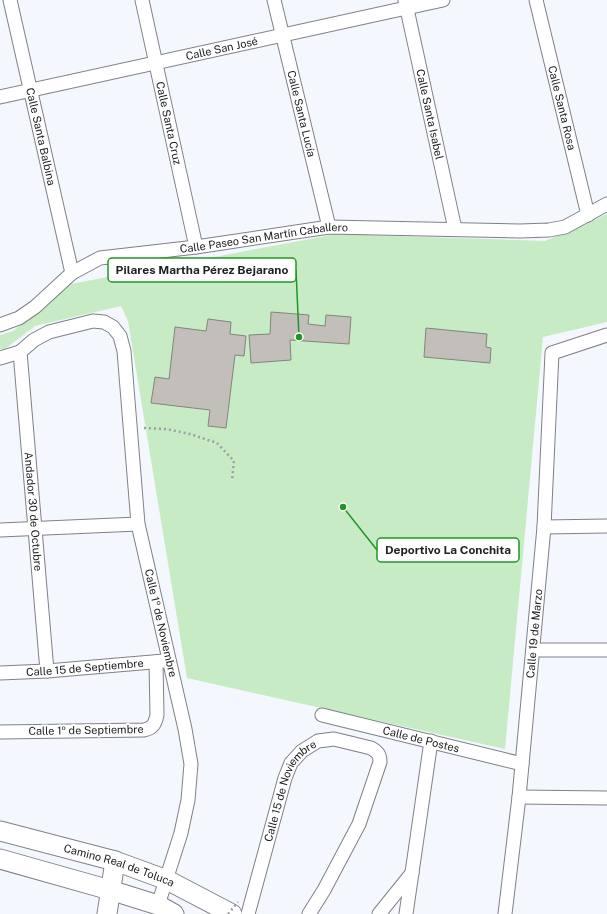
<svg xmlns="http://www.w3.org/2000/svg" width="607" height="914" viewBox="0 0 607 914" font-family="'Public Sans',sans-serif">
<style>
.green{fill:#c6ebc5}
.building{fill:#c2beb9;stroke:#86827d}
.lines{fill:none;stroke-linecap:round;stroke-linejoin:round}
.street-casing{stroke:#7e8186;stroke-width:15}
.secondary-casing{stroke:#7e8186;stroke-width:21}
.path{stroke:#9c9ea3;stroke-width:2.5;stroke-dasharray:2 3;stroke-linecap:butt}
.street{stroke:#fff;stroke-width:13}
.secondary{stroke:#fff;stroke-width:19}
.path-bridge{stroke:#9c9ea3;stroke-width:2.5;stroke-dasharray:2 3;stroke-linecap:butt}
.labels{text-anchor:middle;stroke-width:4;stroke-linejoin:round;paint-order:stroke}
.street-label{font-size:11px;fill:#202123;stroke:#fff}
.leader{fill:none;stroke:#209625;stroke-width:1.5}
.callout-dot{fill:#209625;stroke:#fff;stroke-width:1.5}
.callout{fill:#fff;stroke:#209625;stroke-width:1.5}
.callout-label{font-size:12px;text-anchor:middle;font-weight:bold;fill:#202123}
</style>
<rect width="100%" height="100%" fill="#f4f7fd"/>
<!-- green -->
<path class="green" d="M607,214V322L543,337L505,749L187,678L128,321L121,306L35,326L5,349H0V335L13,331L71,284L336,234L545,241Z"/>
<!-- building -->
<path class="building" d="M271,312L309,315L308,324L325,326L326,315L351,317L349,344L290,340L291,360L251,363L249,335L270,334Z
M208,319L231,322L230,334L246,336L244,356L235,355L226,428L208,426L210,410L151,403L155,377L169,379L175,327L206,331Z
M426,328L487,334L486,347L491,348L490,363L424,357Z"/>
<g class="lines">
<defs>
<g id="street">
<path id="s1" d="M10,0L72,273"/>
<path id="s2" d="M142,0L196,247"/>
<path id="s3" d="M274,0L329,227"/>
<path id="s4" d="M405,0L455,229"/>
<path id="s5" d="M536,0L588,215"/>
<path id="s6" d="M0,97L443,0"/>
<path id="s7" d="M0,325L19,318L35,307L72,273L100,258L196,247L329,227L520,231L549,230L565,227L607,204"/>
<path id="s8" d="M20,352L47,671"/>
<path d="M0,358L20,352L34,340L49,332L93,321L104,322L113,327L120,336L124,351L138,524L185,729L191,764L188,800L181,833L158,905"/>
<path d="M544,527L607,526"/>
<path d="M0,530L138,524"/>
<path d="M533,650H607"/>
<path id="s9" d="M0,673L47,671L164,661"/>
<path id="s10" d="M322,715L522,764"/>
<path d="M0,732L144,730C153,728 155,724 157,715L156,662"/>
<path d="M519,797L607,798"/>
<path id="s11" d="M248,914L285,778L291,763L302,751L318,741L334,739L371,748C378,752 380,755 380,762L359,824L324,890L309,914"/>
<path d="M379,914L412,873"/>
<path d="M406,914L431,741"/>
<path id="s12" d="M505,914L519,797L544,527L552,353L607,335"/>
</g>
<g id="secondary">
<path id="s13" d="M0,831L115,861L167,880L232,914"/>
<path d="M0,859L110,890L158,905L174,914"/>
<path d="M107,914L115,861"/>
</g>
</defs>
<!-- street casing -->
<use href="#street" class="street-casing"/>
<!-- secondary casing -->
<use href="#secondary" class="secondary-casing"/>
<!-- path -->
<path class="path" d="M144,428L166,429L190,434L217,443L234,461L232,480"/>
<!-- street -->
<use href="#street" class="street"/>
<!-- secondary -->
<use href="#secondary" class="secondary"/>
<!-- path-bridge -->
<path class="path-bridge" d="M228,914L238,902"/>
</g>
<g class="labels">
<!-- street labels -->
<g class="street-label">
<text dy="4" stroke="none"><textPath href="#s6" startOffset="227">Calle San José</textPath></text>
<text dy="4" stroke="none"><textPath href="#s5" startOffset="111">Calle Santa Rosa</textPath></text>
<text dy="4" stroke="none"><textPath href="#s3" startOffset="117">Calle Santa Lucía</textPath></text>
<text dy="4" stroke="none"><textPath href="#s4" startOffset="117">Calle Santa Isabel</textPath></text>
<text dy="4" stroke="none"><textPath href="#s2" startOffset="126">Calle Santa Cruz</textPath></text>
<text dy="4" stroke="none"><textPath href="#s1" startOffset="140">Calle Santa Balbina</textPath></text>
<text dy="4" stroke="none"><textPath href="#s7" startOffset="287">Calle Paseo San Martín Caballero</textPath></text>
<text dy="4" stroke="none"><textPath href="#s8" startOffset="160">Andador 30 de Octubre</textPath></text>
<text transform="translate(161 623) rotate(77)" y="4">Calle 1º de Noviembre</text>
<text dy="4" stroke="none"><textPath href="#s12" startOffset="282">Calle 19 de Marzo</textPath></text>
<text dy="4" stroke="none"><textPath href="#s9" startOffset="85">Calle 15 de Septiembre</textPath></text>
<text transform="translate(86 730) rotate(-1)" y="4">Calle 1º de Septiembre</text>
<text dy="4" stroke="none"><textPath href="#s10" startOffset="102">Calle de Postes</textPath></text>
<text dy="4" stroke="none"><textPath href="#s11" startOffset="132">Calle 15 de Noviembre</textPath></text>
<text dy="4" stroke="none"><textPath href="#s13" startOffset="124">Camino Real de Toluca</textPath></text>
</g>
</g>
<!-- callouts -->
<path class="leader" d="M299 337L296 270M343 507L377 550"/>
<g class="callout-dot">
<circle cx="299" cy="337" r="4"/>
<circle cx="343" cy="507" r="4"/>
</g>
<g class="callout">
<rect x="108" y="258" width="188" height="24" rx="4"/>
<rect x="377" y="538" width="142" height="24" rx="4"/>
</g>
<g class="callout-label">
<text x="202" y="274">Pilares Martha Pérez Bejarano</text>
<text x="448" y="554">Deportivo La Conchita</text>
</g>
</svg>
